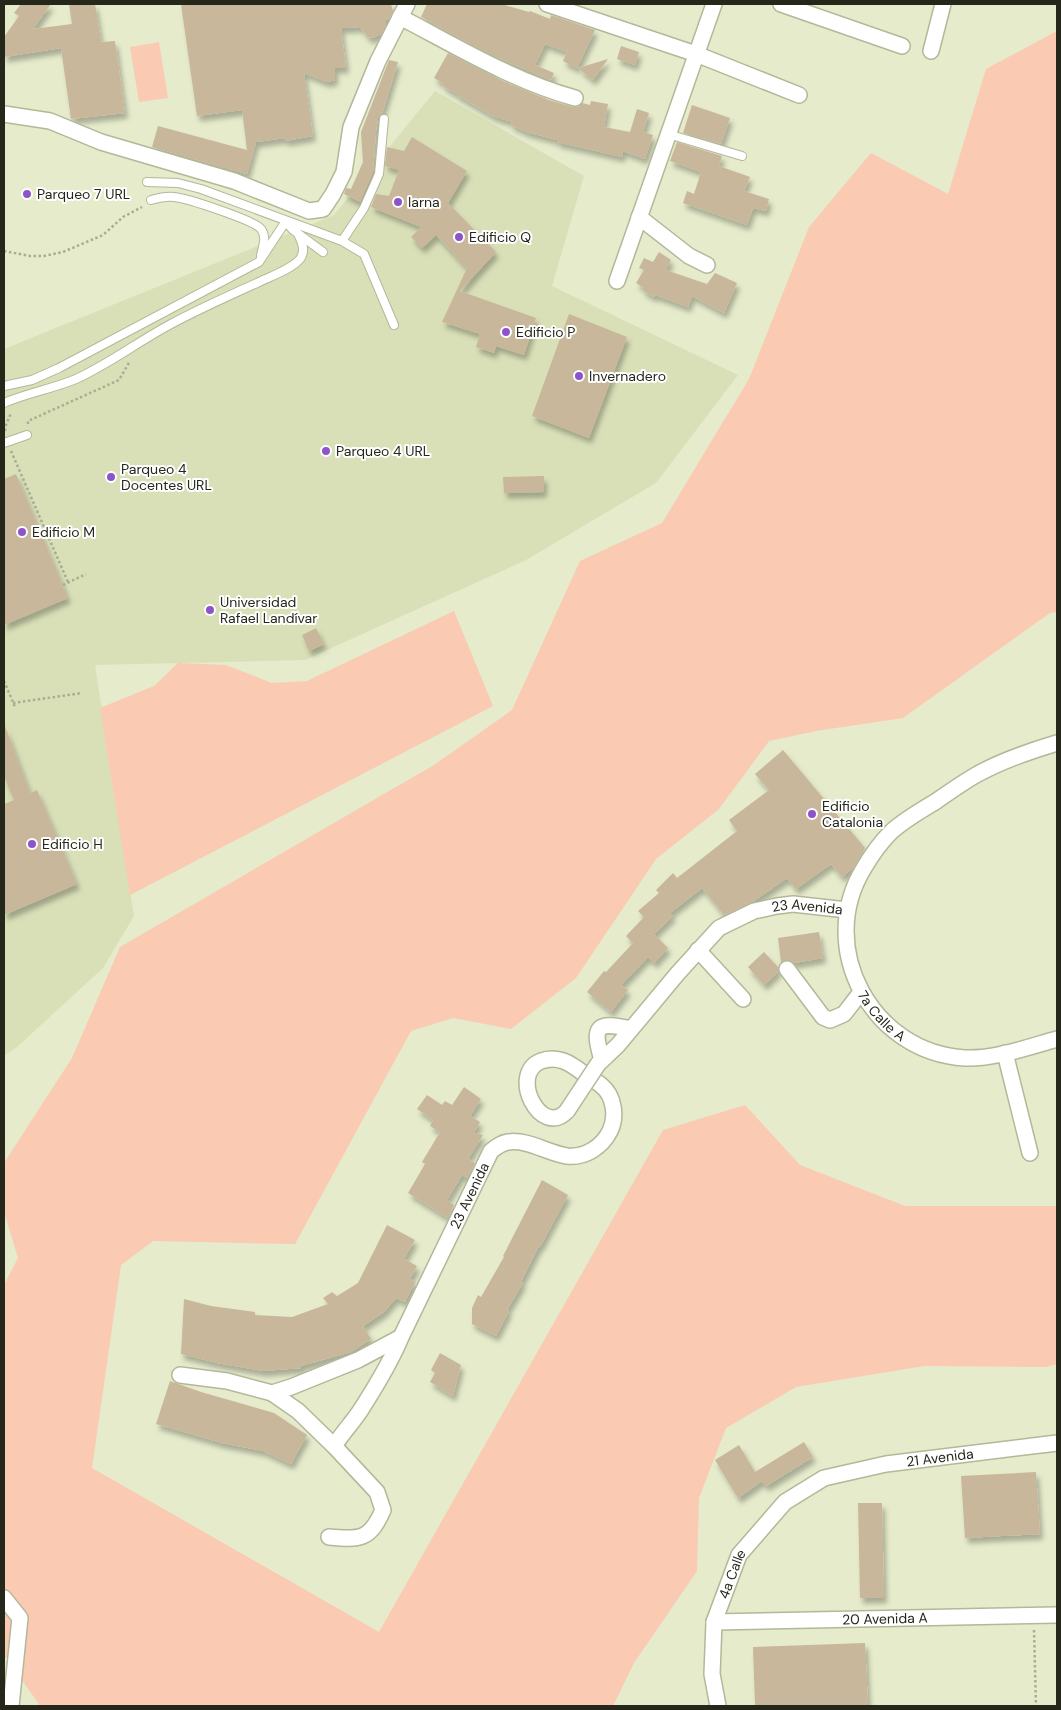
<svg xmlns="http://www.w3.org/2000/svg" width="1061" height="1710" viewBox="0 0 1061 1710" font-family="'DM Sans',sans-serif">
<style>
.built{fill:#d9e0b8}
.green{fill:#facab3}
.building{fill:#c8b79b;filter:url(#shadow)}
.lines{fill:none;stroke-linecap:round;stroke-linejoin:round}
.service-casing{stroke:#b3b899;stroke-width:10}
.minor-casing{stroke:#b3b899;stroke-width:18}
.path{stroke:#a8ad93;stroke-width:2.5;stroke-dasharray:2.5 2.5;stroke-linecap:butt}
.service{stroke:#fff;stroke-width:8}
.minor{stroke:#fff;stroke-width:15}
.minor-bridge-casing{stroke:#b3b899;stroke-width:18;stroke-linecap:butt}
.minor-bridge{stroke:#fff;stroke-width:15}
.poi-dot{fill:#8d53ca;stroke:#fff;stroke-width:2}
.labels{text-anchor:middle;stroke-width:4;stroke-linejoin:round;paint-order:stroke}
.poi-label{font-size:14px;fill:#25271b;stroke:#fff;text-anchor:start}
.street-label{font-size:14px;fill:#25271b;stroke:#fff}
</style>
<defs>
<filter id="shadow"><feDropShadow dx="3" dy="5.5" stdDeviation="2.5" flood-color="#0004"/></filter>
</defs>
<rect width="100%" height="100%" fill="#e5ebcb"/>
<!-- built -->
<path class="built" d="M435,91L584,176L552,286L738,375L656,483L526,560L305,660L95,665L134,916L103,968L17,1047L4,1056V349L334,215Z"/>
<!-- green -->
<path class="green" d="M1057,31V612L1050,613L903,718L816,731L769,741L719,809L656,859L576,978L511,1029L453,1018L411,1031L295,1244L153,1241L121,1265L92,1468L379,1632L663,1130L745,1105L800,1165L905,1206H1057V1364L1047,1367L924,1366L796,1387L726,1428L699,1498L697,1571L634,1663L613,1706H40L7,1658L4,1657V1285L18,1258L4,1212V1163L72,1058L120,947L434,765L512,710L580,561L662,523L749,379L809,227L871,153L948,194L986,69Z
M159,42L168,98L139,102L130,47Z
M454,611L493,706L130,895L100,708L154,686L178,663L226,665L272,683L307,681Z"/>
<!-- building -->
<path class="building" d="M21,4H51L33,29L72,24L69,4H95L101,42L115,41L125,113L71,119L61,48L4,57V37L19,16L14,13Z
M181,4H391L393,11L389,19L386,20V25L381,34L373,38L368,37L360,27L341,28L346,68H335V80L327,82L304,73L313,136L285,141V138L256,142L247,174L152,147L158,126L247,150L242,110L197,116Z
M427,4H501L529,12L530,11L550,19L551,15L595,30L577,68L563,61L567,52L545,44L535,65L554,73L551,80L489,54L421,17Z
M621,46L639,52L635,65L617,59Z
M448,53L503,81L549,100L573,107H578L582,103L590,105L591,101L608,104L604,127L630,132L637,109L649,113L643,132L653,135L645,159L623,151L622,157L557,142V140L527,132L511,125L512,122L493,116L457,95V94L443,86L444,84L434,78Z
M608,59L593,80L578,68Z
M389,60L398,62L382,114L378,118L376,131L373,172L360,202L344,194L346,188L351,189L363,162L361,132Z
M692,105L730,118L721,144L683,133Z
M412,137L467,171L448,203L496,252L460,291L536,318L524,355L496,346L494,353L476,347L480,334L442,322L467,268L436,235L422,248L411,237L421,227L371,207L376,194L389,196L399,170L385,166L387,147L404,151Z
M677,142L722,156L719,166L750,177L744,191L769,199L766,211L753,208L747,225L683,203L687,191L694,194L701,172L670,161Z
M659,252L671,260L666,270L707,284L715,273L737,283L724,313L692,296L688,307L655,295L654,297L642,290L644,288L636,283L644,270L639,268L644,258L653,262Z
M569,314L627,337L589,438L532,416Z
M16,474L68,598L4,625V479Z
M544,476V492L504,493L503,477Z
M316,628L324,644L309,651L302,635Z
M5,726L30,793L37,790L77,884L4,915V804L14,800L4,776Z
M783,750L865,848L854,867L842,877L831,864L796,889L787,878L754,901L724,915L702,888L670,913L673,916L654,934L668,948L654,963L648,957L621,985L628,990L611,1012L587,992L604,971L606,972L633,943L626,936L644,917L638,911L659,893L656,890L673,873L677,878L737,831L729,820L769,790L755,774Z
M819,932L823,958L794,963L786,960L781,962L778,938Z
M764,952L778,967V972L764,985L748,967Z
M464,1087L481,1099L470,1116L480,1122L474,1133L483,1135L468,1159L475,1163L467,1178L462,1175L447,1200L454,1205L448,1218L408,1193L425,1164L422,1162L440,1132L430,1126L433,1120L417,1109L427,1095L442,1105L445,1101L452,1105Z
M542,1180L568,1195L540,1247L539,1246L521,1282L523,1283L507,1310L509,1311L496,1336L472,1324V1308L478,1295L481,1297L504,1257L503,1256Z
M387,1225L415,1240L404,1259L417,1266L410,1279L415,1282L405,1302L396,1298L384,1312L363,1326L371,1339L351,1352L301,1366V1368L263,1371L217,1363L181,1354L184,1299L211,1306L255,1312V1315L292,1317L328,1304L323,1298L332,1292L337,1296L358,1283Z
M440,1353L461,1365L453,1396L430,1382L435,1373L431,1370Z
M170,1381L201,1392L274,1413L307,1435L291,1464L263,1451L222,1443L156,1424Z
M804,1442L813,1457L766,1486L762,1481L738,1498L715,1460L739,1445L755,1472Z
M1036,1472L1040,1534L965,1538L961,1476Z
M858,1503H882L884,1598H860Z
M865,1643L868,1706H755L753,1647Z"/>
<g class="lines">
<defs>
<path id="service" d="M668,134L742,156
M147,182L178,183L201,189L342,241L364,254L394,325
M151,200C158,198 166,196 174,197C186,198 254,220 261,229C267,237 263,246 261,255
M286,222L292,229L323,252
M342,241L364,208L379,174L384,119
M4,386L32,380L59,368L259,262L286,221
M4,403C27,393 52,389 76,379C109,364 139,341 171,324C199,309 228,296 257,283C269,277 292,269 300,259C306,251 302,242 298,234
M4,443L27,435"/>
<g id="minor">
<path d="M547,4L696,54L799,95"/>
<path d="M781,4L902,46"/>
<path d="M400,17C456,46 513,81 575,98"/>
<path d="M931,51L943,4"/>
<path d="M4,114L50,121L101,142L234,181L309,211L323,209L333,194L344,172L351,127L378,61L407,4"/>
<path d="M639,217L689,256L707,265"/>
<path d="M617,281L714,4"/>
<path id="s1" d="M1057,743C1030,751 1001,761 976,775C962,783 948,793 935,802C920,811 904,820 891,832C881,842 871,856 864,868C815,947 872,1053 965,1058C996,1059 1028,1047 1057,1039"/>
<path d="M698,950L743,999"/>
<path d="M787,969L823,1017L830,1020L844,1014L861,992"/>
<path d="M1005,1053L1030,1153"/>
<path d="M602,1060C592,1026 596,1021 631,1029"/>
<path id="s2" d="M598,1064L618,1045L678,973L719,928L754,911L777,906L793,904L847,910"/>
<path id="s3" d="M180,1375L227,1381L272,1393L291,1387L358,1360L401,1337L491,1151C496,1147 501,1143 508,1142C528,1139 547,1153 567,1156C585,1158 602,1147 610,1131C617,1117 614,1096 602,1086C596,1081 589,1077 583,1073C570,1063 558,1055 541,1061C508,1074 541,1139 567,1111"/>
<path d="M272,1393L298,1411L334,1446L377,1492L383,1510C370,1540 360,1540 329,1537"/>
<path d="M334,1446C343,1432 354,1421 362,1408C376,1386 391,1362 401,1337"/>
<path d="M4,1598L20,1618L11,1706"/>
<path id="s4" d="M714,1622L1057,1615"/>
<path id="s5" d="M718,1706L712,1674L714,1622L739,1555L785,1502L824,1478L886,1464L1057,1443"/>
</g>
</defs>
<!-- service casing -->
<use href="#service" class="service-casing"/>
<!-- minor casing -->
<use href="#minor" class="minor-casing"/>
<!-- path -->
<path class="path" d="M4,251L30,256H44L63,252L103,235L123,217L142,207
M28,424V421L119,380L130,361
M5,431L6,425L11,413
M11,451L68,582
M63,585L86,574
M4,681L15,707
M13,703L82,693
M1034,1630L1036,1706"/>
<!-- service -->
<use href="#service" class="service"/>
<!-- minor -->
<use href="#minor" class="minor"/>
<defs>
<path id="minor-bridge" d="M567,1111L598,1064"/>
</defs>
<!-- minor-bridge casing -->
<use href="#minor-bridge" class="minor-bridge-casing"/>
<!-- minor-bridge -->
<use href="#minor-bridge" class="minor-bridge"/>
</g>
<!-- markers -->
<g class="poi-dot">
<circle cx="27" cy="194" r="5"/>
<circle cx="398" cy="202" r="5"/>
<circle cx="459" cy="237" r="5"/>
<circle cx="506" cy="332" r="5"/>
<circle cx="579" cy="376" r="5"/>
<circle cx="326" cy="451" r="5"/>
<circle cx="111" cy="477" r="5"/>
<circle cx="22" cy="532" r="5"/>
<circle cx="210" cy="610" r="5"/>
<circle cx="812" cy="814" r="5"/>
<circle cx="32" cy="844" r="5"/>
</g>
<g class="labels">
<!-- poi labels -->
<g class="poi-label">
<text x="37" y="199">Parqueo 7 URL</text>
<text x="408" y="207">Iarna</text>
<text x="469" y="242">Edificio Q</text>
<text x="516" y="337">Edificio P</text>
<text x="589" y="381">Invernadero</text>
<text x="336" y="456">Parqueo 4 URL</text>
<text x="121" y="474">Parqueo 4<tspan x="121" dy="16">Docentes URL</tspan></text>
<text x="32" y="537">Edificio M</text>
<text x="220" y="607">Universidad<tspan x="220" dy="16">Rafael Landívar</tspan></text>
<text x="822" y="811">Edificio<tspan x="822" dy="16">Catalonia</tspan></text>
<text x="42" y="849">Edificio H</text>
</g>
<!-- street labels -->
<g class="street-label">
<text dy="5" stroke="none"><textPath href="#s2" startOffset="275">23 Avenida</textPath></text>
<text dy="5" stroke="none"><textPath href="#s1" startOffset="396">7a Calle A</textPath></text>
<text dy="5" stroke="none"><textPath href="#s3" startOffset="392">23 Avenida</textPath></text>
<text dy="5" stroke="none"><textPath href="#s5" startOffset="390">21 Avenida</textPath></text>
<text dy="5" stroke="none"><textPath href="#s5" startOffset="136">4a Calle</textPath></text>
<text dy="5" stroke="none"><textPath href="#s4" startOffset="171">20 Avenida A</textPath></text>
</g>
</g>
<!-- border -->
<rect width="1061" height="1710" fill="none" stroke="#25271b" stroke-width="10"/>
</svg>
